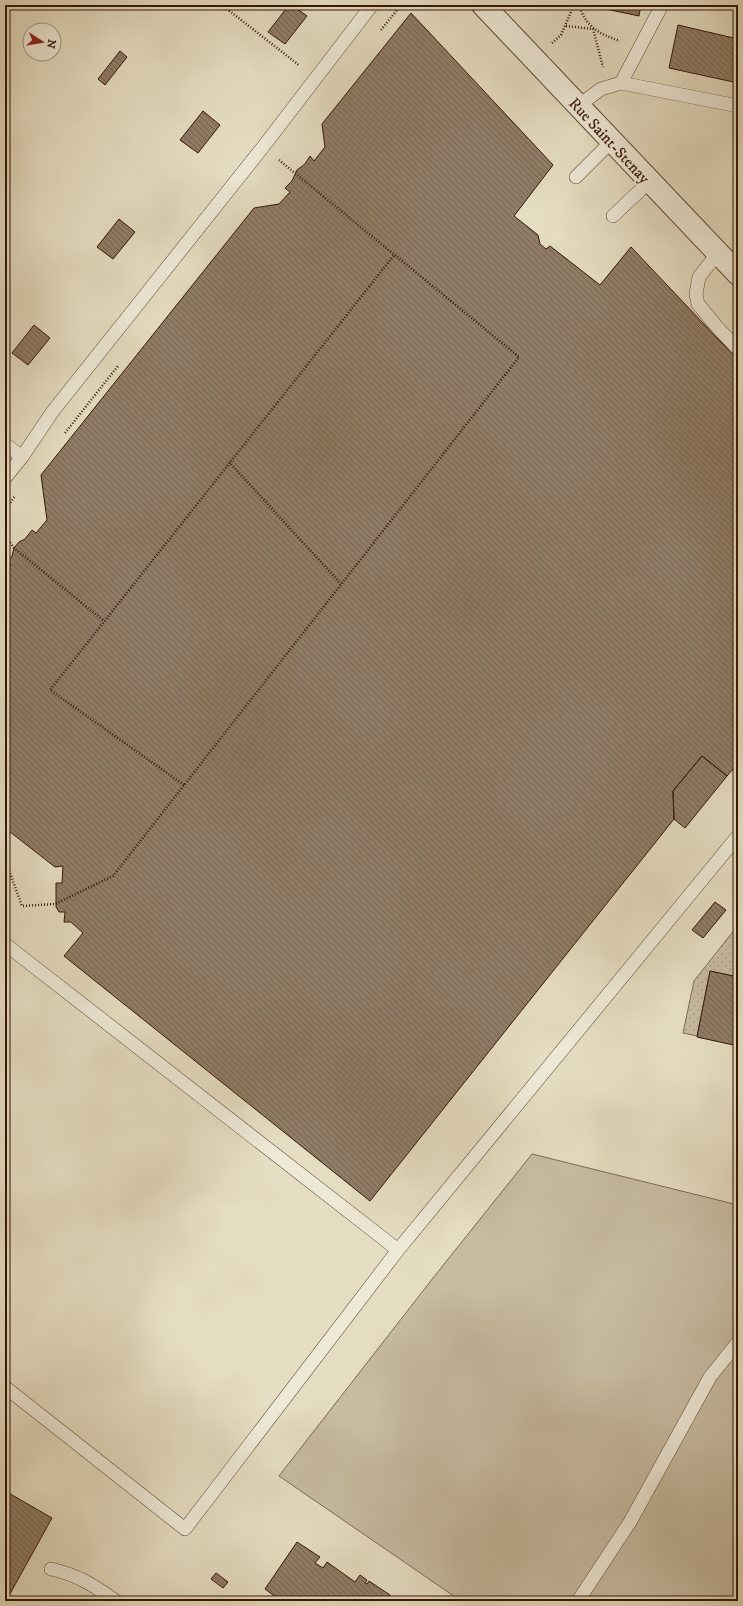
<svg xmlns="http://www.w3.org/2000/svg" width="743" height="1606" viewBox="0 0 743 1606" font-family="'IM FELL DW Pica',serif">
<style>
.grass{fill:url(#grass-dots);stroke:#7e6854}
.green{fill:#c7bba1;stroke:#7e6854}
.building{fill:url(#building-back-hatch);stroke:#341606}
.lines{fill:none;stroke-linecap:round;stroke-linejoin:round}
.service-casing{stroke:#604835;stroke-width:14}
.minor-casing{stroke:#604835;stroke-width:24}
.path{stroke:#341606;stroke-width:2.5;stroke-dasharray:1 2;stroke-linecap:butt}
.service{stroke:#eee9d7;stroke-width:13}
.minor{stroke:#eee9d7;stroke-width:22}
.labels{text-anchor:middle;stroke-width:3.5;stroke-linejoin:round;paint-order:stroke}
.street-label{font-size:16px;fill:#341606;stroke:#eee9d7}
</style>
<defs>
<pattern id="grass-dots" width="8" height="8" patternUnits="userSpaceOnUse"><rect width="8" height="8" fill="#c7bba1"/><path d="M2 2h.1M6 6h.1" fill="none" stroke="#aca089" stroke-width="1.8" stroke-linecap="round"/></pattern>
<pattern id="building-back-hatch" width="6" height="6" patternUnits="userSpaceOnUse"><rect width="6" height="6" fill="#907d67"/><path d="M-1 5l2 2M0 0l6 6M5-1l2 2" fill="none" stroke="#766553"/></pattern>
</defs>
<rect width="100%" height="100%" fill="#e5ddc1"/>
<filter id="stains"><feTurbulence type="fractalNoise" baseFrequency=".005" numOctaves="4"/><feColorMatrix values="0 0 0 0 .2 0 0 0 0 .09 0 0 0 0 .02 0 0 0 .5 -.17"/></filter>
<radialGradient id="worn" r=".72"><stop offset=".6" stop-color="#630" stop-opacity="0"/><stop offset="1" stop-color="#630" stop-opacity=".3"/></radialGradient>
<!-- grass -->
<path class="grass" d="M738,928V977L710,971L697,1036L683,1033L694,981L735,929Z"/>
<!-- green -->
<path class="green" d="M532,1154L738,1205V1601H461L279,1476L433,1278Z"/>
<!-- building -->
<path class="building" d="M289,5H292L307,16L285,44L268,32Z
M596,5H641L639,16L596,7Z
M411,13L553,165L514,216L538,235L540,244L546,249L550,246L600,285L631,247L738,360V763L727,776L702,756L673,791L674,819L370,1201L64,956L83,933L71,922H64L65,912H59L56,907V883H62L63,866L55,867L5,828V573L11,565L8,562L12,556L14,548L19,542L25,539L32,530L36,533L47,520L41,475L254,208L279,204L290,192L285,188L292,181L297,170L305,164L310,156L314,161L325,147L322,124Z
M678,25L738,39V83L669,68Z
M120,51L127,57L105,85L98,79Z
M203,111L220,125L198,153L180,140Z
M119,219L135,232L113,259L97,247Z
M34,325L50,338L28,365L12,353Z
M702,756L727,776L685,828L674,819L673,791Z
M715,902L726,910L703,938L692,930Z
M710,971L738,977V1046L697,1037Z
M5,1491L52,1518L6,1601H5Z
M297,1542L320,1557L315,1563L323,1568L327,1562L355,1582L360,1575L367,1580L365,1583L367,1584L369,1581L390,1595L388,1598L389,1599L391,1596L398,1601H295L291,1598L289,1601H281L265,1589Z
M216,1573L228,1582L223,1588L211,1579Z"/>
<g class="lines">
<defs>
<path id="service" d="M621,83L738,106
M578,106L601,89L621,83L662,5
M576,177L612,141
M613,216L650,181
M718,253L699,277L696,294L698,304L717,327L738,349
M5,444L22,457L5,478
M22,457L53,411L263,147L372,5
M5,944L398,1250
M5,1387L185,1529L398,1250L738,836
M51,1569C78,1575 93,1585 116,1601
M578,1601L630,1522L710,1377L738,1342"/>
<path id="minor" d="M483,5L738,274"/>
</defs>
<!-- service casing -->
<use href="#service" class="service-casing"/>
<!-- minor casing -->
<use href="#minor" class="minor-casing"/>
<!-- path -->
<path class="path" d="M222,5L300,66
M579,5C586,27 599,34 620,41
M566,26L593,29L603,67
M381,30L401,5
M552,43L561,35L574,5
M65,433L118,366
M229,462L341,584
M5,510L15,496
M5,535L14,548L104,621
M184,785L50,690L395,254
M5,859L22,906L55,904L113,876L519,357L279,160"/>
<!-- service -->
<use href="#service" class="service"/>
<!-- minor -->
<use href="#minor" class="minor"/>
</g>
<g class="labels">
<!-- street labels -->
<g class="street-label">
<text transform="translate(610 140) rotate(47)" y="6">Rue Saint-Stenay</text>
</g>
</g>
<!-- margin -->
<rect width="743" height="1606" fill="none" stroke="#e5ddc1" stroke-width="20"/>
<rect x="6" y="6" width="731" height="1594" fill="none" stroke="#341606" stroke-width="2"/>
<rect x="10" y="10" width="723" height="1586" fill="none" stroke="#341606"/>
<!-- north arrow -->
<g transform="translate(42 42) rotate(102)"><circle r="19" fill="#eee9d7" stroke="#a49583"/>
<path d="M0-3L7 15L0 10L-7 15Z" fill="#8f2418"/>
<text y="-6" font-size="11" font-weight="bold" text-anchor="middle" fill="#341606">N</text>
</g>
<rect width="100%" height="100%" filter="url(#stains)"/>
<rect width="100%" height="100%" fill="url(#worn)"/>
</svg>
